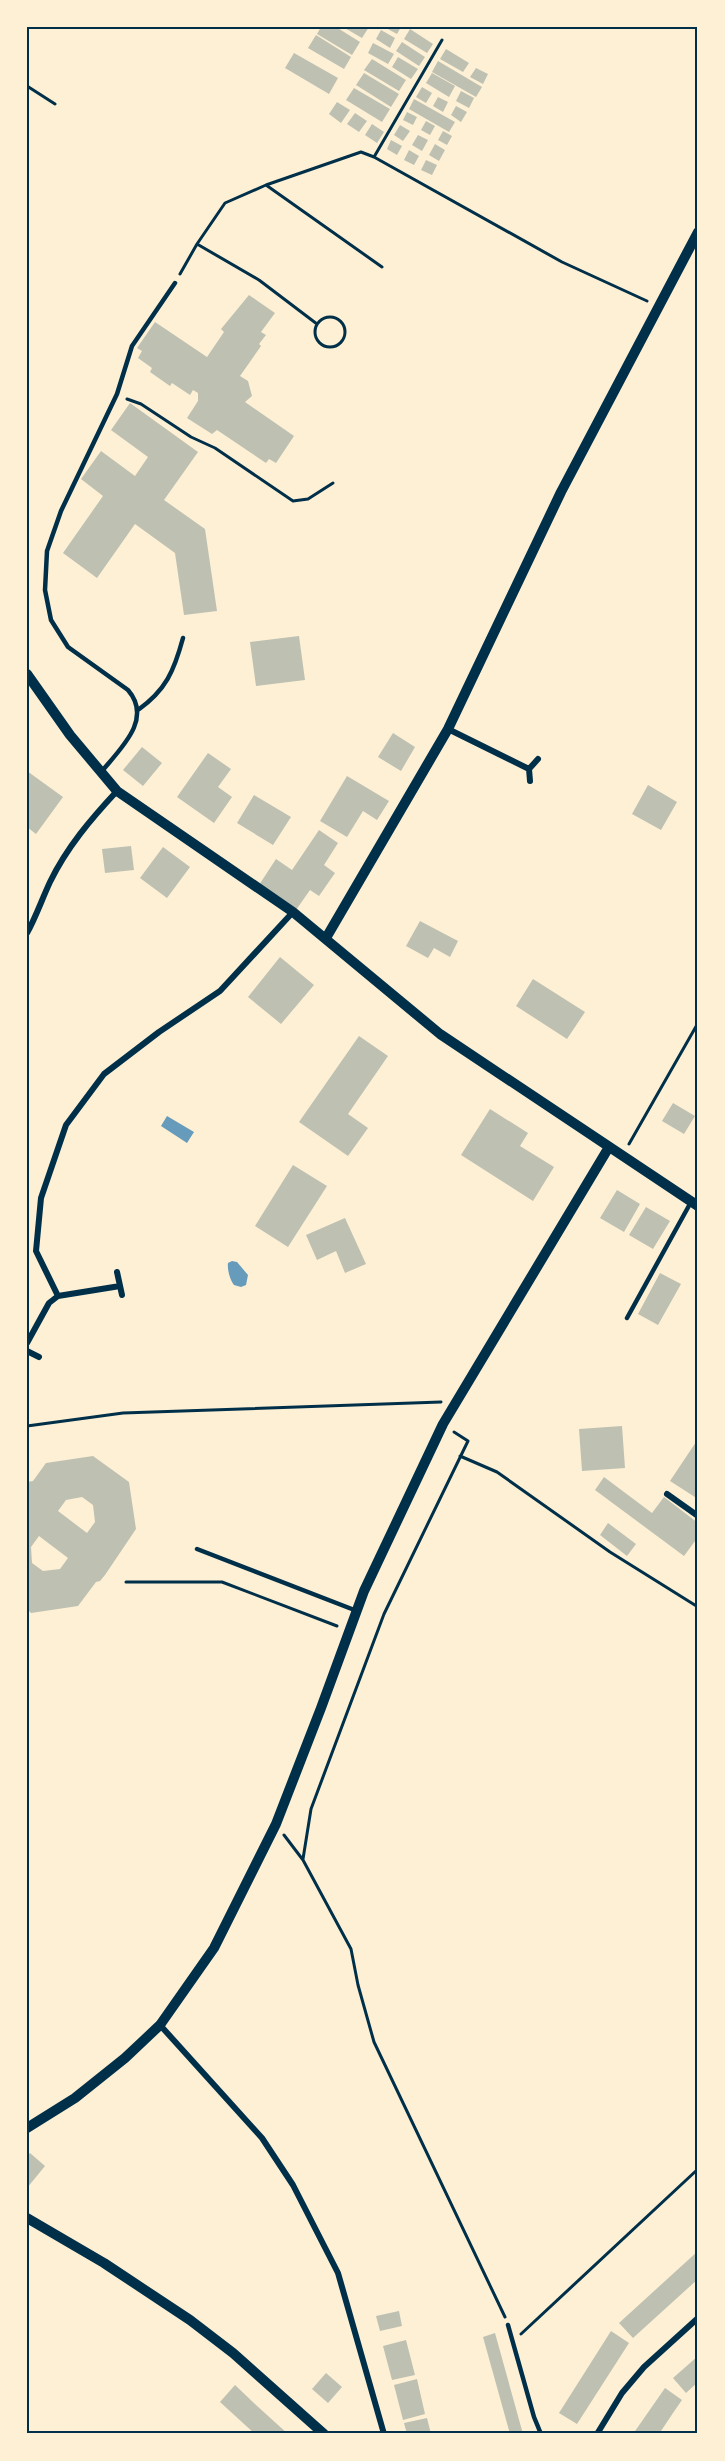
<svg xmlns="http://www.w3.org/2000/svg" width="725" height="2461" viewBox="0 0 725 2461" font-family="'Golos Text',sans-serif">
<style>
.water{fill:#669bbc}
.building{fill:#bec0b2;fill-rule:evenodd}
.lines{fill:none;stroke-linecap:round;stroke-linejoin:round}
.path{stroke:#003049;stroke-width:3}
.service{stroke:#003049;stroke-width:4.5}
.minor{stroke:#003049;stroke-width:6}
.tertiary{stroke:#003049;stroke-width:10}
.neatline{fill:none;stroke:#003049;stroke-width:2}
</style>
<rect width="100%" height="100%" fill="#fdf0d5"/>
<!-- water -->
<path class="water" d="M167,1116L194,1132L187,1143L161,1126Z
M232,1261L237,1262L248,1275L246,1285L241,1287L234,1285C230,1280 227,1269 228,1263Z"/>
<!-- building -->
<path class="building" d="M321,27H336L360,42L352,55L317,34Z
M343,27H369L362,38Z
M384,27H401L397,34Z
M410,29L433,44L427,53L404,39Z
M381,30L395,38L390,48L376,39Z
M316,35L351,57L344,69L308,48Z
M402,42L425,57L419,66L396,51Z
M373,43L394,54L388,64L368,53Z
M446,49L469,63L463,72L440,59Z
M294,53L338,78L329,94L285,68Z
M398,57L418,69L411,79L392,67Z
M372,59L406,80L399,91L364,70Z
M438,61L482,87L476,97L432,72Z
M476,68L488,74L483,84L470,77Z
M364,73L399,94L391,107L356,85Z
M432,73L455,86L449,97L426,83Z
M422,87L432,93L426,103L416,97Z
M354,88L390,109L382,122L346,100Z
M461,91L474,98L469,108L456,101Z
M438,97L448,102L443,112L433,106Z
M414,99L455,122L449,132L409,109Z
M337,102L350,110L341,123L329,114Z
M456,106L467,112L461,122L451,115Z
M407,112L417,117L413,125L403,120Z
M355,113L367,121L359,132L347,124Z
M426,121L435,126L430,135L421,130Z
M372,124L384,132L377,143L365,135Z
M400,125L410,131L403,141L394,135Z
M443,131L452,136L447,145L438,140Z
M418,135L428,140L422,151L412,145Z
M391,140L402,146L397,155L387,149Z
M435,144L445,150L439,161L429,155Z
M409,150L419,156L414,165L404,160Z
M426,160L437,165L432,175L421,170Z
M249,295L275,313L261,332L266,335L259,344L261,346L240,376L248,381L252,396L245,402L294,436L276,463L269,459L266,463L217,430L212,434L187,418L198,401V393L193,390L190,395L172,383L170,386L150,372L152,368L138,358L142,351L137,348L155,322L207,357L224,332L221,329Z
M130,403L198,452L164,500L205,529L217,611L184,615L175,553L135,524L97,578L63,553L103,496L81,479L101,451L135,476L148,457L111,430Z
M299,636L305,680L256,686L250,642Z
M393,733L415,747L401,771L378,757Z
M142,747L162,763L143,786L123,770Z
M208,753L231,769L218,787L232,797L214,823L177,797Z
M27,771L63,797L36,834L27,827Z
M347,776L389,801L377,820L363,811L347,837L320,821Z
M648,785L677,802L661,830L632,814Z
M254,795L291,817L273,845L237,823Z
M319,830L338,843L324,865L335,873L319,896L310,890L296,910L259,885L276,859L292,870Z
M131,846L134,870L105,873L102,849Z
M163,847L190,867L167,898L140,878Z
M420,921L458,941L450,957L434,948L428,958L406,946Z
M280,957L314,985L281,1024L248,997Z
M533,979L585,1012L567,1039L516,1006Z
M359,1036L388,1056L348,1114L368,1128L348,1156L299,1122Z
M673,1103L695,1116L684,1134L662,1121Z
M490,1109L528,1133L520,1146L554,1167L533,1201L461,1155Z
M293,1165L327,1186L288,1247L255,1226Z
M617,1190L640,1204L624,1232L600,1218Z
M646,1207L670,1221L653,1249L629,1235Z
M345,1218L366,1264L345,1273L336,1251L317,1260L306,1235Z
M660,1273L681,1284L658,1325L638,1314Z
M622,1426L625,1468L582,1471L579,1429Z
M698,1439V1499L670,1481Z
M93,1456L129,1482L136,1529L105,1575L100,1581L96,1582L78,1606L31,1613L27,1609V1482L33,1481L46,1463ZM82,1497L93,1505L95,1522L87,1533L58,1511L66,1500ZM39,1536L68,1558L60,1569L43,1571L32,1563L31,1547Z
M604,1477L652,1513L664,1497L698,1523V1537L684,1556L595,1490Z
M608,1523L636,1544L627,1556L600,1535Z
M30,2153L45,2166L27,2188V2156Z
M698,2251V2279L633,2338L619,2323Z
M399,2311L402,2326L380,2331L376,2316Z
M611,2331L629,2343L577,2424L559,2413Z
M495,2333L523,2434H510L483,2337Z
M406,2340L415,2375L392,2380L383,2346Z
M698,2356V2382L686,2393L673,2378Z
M326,2373L342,2387L328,2403L312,2389Z
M417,2379L425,2414L403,2420L394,2385Z
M235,2385L256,2405L288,2434H255L220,2402Z
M665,2388L682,2400L673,2413L659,2434H633Z
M427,2418L431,2434H407L404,2423Z"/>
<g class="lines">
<!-- path -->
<path class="path" d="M27,86L55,104
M374,157L442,40
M266,185L382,267
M197,244L259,280L317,324
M180,274L197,244L225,203L266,185L361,152L374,157L562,262L647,301
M315 332a15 15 0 1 1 30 0a15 15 0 1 1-30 0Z
M127,399L141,404L191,437L215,448L293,501L308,499L333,483
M629,1144L698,1023
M27,1426L123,1413L441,1402
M460,1456L497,1472L610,1552L698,1607
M126,1582H222L337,1626
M284,1835L303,1860L351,1949L358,1985L374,2042L505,2317
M303,1859L311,1809L384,1614L468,1441L454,1432
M521,2334L698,2169"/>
<!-- service -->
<path class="service" d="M138,710C166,690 174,671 183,638
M102,771C121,748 153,719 128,690L68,647L51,620L45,590L47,551L61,511L117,394L132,346L175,283
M627,1318L691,1202
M197,1549L357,1611
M508,2325L534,2417L541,2434"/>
<!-- minor -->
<path class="minor" d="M448,729L529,769
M530,781L529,769L538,759
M27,933C36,917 42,899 50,882C67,847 91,819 117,791
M117,1272L122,1295
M58,1296L36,1251L41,1198L66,1125L104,1074L159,1032L220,991L293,912
M27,1343L49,1303L58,1296L120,1286
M27,1351L39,1357
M667,1494L698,1516
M160,2025L262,2138L293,2185L338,2273L384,2434
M597,2434L622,2393L644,2367L698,2318"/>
<!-- tertiary -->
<path class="tertiary" d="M27,674L70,735L117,791L293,912L440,1034L698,1206
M326,938L448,729L561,492L698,232
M27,2128L75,2098L125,2058L160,2025L214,1948L276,1824L321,1708L364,1591L443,1424L609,1147
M27,2218L104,2263L190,2320L233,2353L324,2434"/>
</g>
<!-- border -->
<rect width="725" height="2461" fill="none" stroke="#fdf0d5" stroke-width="57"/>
<rect x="28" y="28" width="668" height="2404" class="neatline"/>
</svg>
